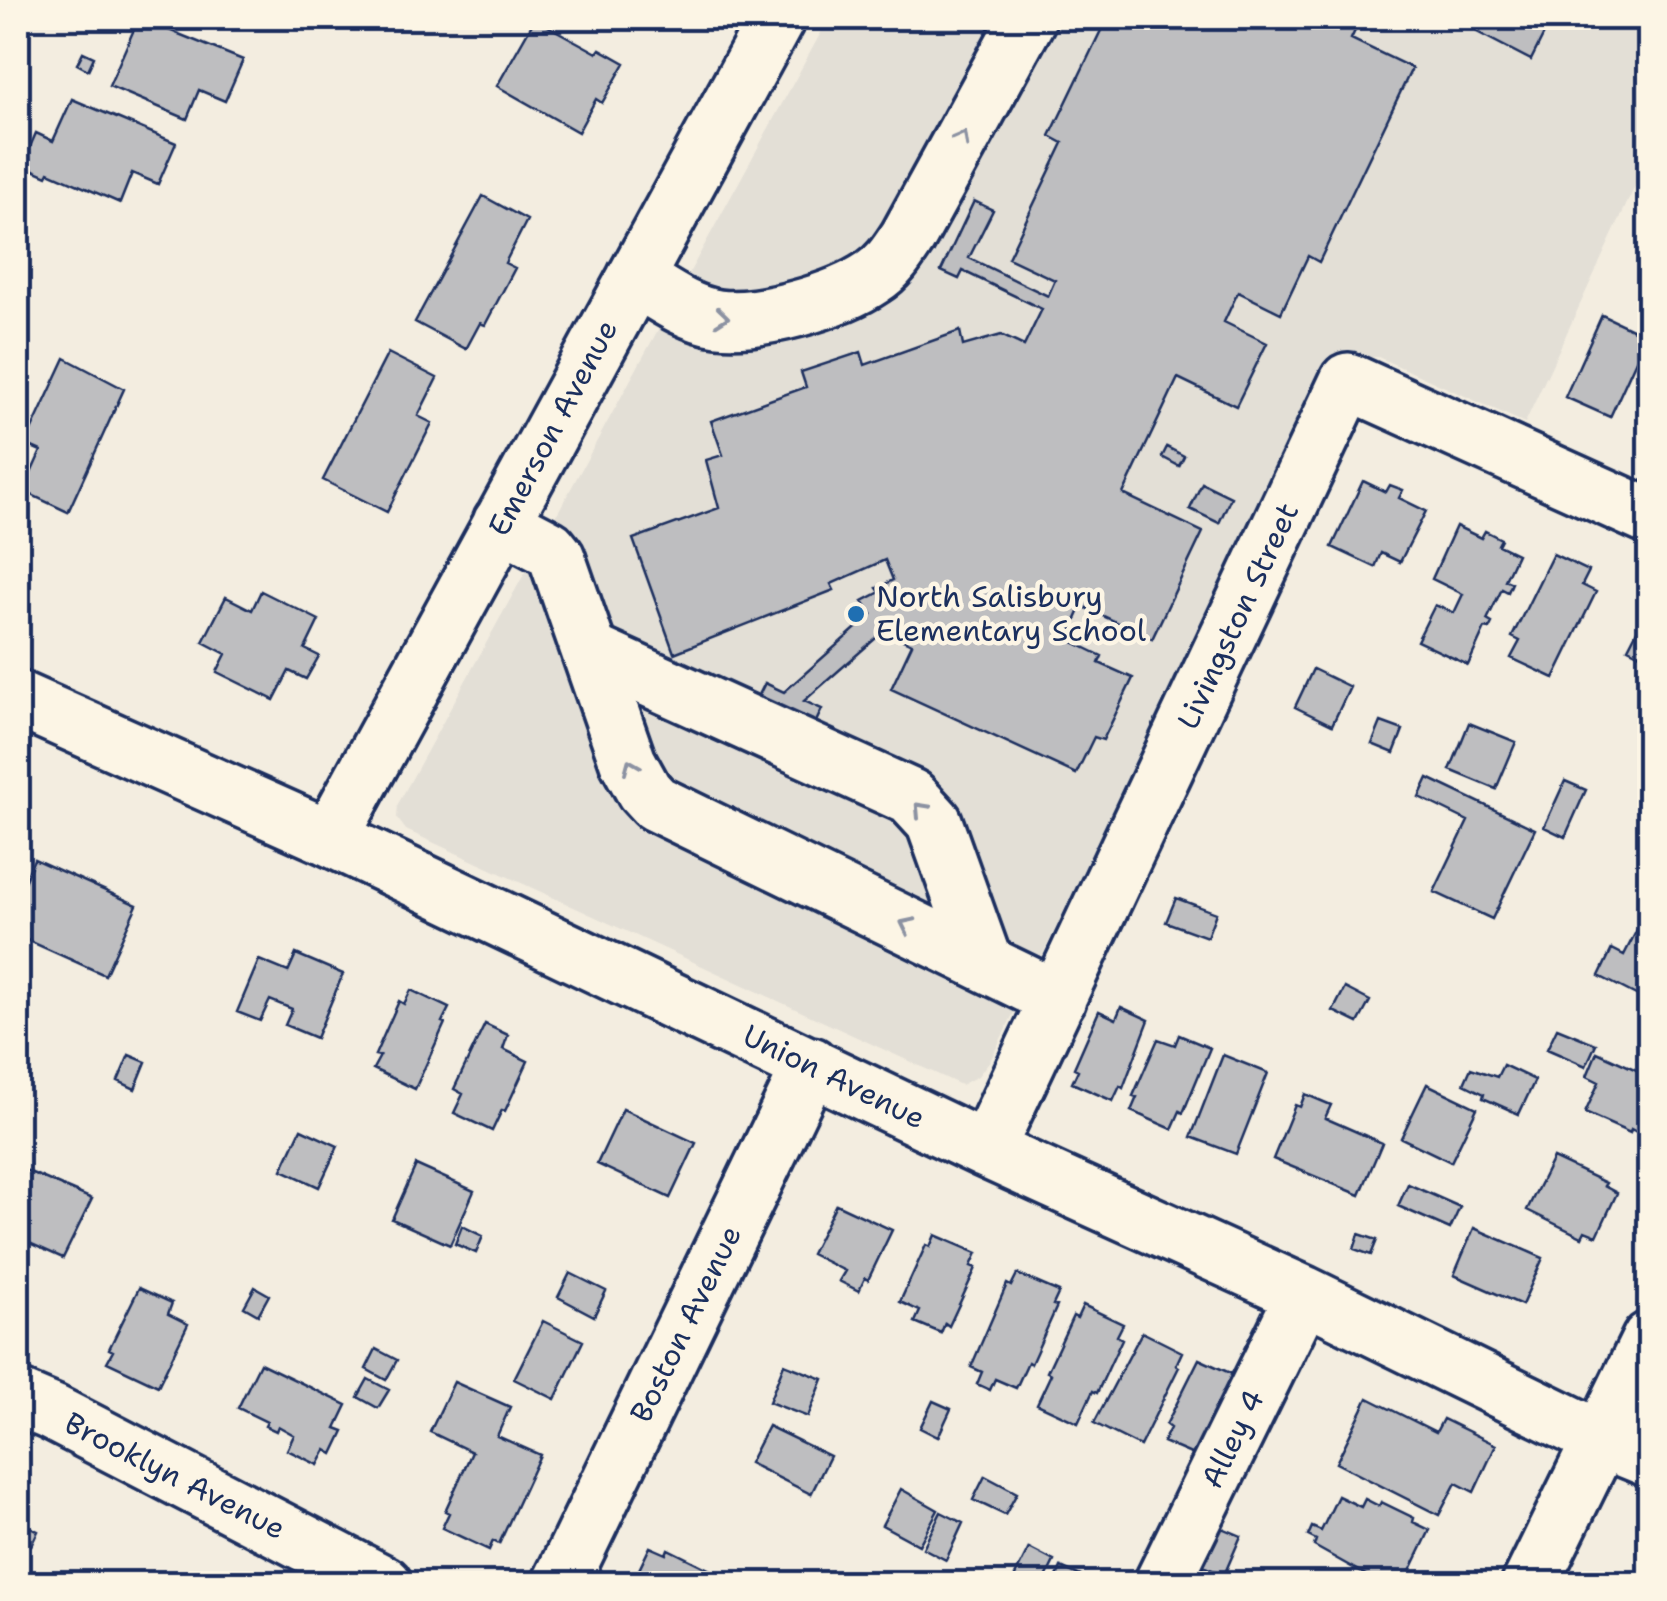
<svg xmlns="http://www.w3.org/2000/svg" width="1667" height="1601" viewBox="0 0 1667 1601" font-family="'Shantell Sans',sans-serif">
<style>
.built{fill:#e3dfd6}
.building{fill:#bebec0;stroke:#1b2f5e;stroke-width:2.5}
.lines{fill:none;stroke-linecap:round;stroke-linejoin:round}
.minor-casing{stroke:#1b2f5e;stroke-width:62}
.minor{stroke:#fcf5e5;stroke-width:55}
.oneway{stroke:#8c92a2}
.poi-dot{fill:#1f6fb2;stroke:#fcf5e5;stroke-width:4}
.labels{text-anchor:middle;stroke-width:9;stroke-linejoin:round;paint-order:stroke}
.street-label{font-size:30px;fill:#1b2f5e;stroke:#fcf5e5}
.poi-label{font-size:30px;fill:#1b2f5e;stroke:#fcf5e5;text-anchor:start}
</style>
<rect width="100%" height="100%" fill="#f3ede0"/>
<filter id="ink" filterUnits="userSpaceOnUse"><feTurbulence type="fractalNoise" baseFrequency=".01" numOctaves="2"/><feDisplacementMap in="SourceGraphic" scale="20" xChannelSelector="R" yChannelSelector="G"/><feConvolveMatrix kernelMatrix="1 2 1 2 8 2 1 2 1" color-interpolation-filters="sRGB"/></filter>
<g filter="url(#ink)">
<!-- built -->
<path class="built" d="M829,18H1649V156L1525,423L1378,357H1359L1327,378L991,1059L978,1076L961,1085L406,830L397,818L398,804Z"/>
<!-- building -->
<path class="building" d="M139,18L243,60L225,101L199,90L187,119L109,86Z
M1107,18H1361L1351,39L1412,68L1319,262L1308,256L1281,313L1238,292L1224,322L1267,343L1236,406L1178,378L1123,494L1203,532L1152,639L1082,606L1067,639L1102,656L1099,663L1133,678L1103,740L1094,737L1076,774L891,689L912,644L884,631L804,701L822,709L813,728L756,701L765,683L784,692L872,614L863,601L880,592L877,588L893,580L885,560L831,584L834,590L674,653L633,539L719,508L706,460L723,455L711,421L806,387L801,372L861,352L865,365L960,331L963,346L1001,335L1024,346L1042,309L963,271L959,279L941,271L974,201L993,210L969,258L1048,296L1055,280L1008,258L1063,143L1050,136Z
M1484,18H1536L1549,24L1531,60L1477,32Z
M535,19L597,53L600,49L625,63L602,103L596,99L578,132L497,86Z
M83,52L94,57L88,70L77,64Z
M72,99L176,143L158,184L132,173L120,203L49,172L47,176L22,165L36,133L53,141Z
M483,196L527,220L505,263L515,268L485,325L480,323L466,349L415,322Z
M1602,315L1647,336L1610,417L1565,397Z
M388,353L437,378L418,416L432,423L387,512L323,480Z
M65,358L124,389L68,512L23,491L41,451L25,444Z
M1167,447L1184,456L1179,466L1162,457Z
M1363,481L1386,492L1390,485L1403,490L1399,498L1426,511L1400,562L1381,553L1375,567L1332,547Z
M1202,483L1231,497L1219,523L1190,509Z
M1456,526L1481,538L1485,531L1501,539L1498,545L1517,554L1505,580L1512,583L1508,592L1502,589L1487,620L1492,623L1489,629L1485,628L1468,665L1417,641L1435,605L1454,613L1463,594L1432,579Z
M1553,554L1589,571L1582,585L1596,592L1554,678L1511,658L1520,641L1512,637Z
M261,591L319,620L305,649L319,656L306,679L289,671L274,700L217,672L226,654L203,642L226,597L252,610Z
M1650,605V659L1628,648Z
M1313,669L1350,687L1332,725L1295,707Z
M1381,722L1403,730L1394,753L1372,744Z
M1469,723L1516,742L1496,789L1450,770Z
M1428,778L1535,829L1492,919L1434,892L1468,821L1419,797Z
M1565,781L1586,790L1565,837L1544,827Z
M34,859L137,905L105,975L18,936V885L22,887Z
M1176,898L1216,913L1207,937L1166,922Z
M1643,918L1650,921L1648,1001L1599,976L1612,949L1624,955Z
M296,954L343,974L316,1038L285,1025L292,1009L270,1000L260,1021L237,1012L259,960L288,972Z
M1345,988L1370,1001L1358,1023L1333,1011Z
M411,990L449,1008L442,1022L445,1023L415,1089L373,1069L380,1056L375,1055L399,1001L404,1004Z
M1121,1007L1149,1020L1123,1088L1120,1086L1113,1101L1072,1083L1078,1070L1074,1068L1099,1011L1116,1019Z
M485,1024L508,1035L503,1049L528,1061L505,1111L502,1110L492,1131L454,1113L463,1094L454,1089Z
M1557,1028L1596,1044L1586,1066L1547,1049Z
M1179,1035L1210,1048L1183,1113L1180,1111L1172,1129L1131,1111L1137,1097L1133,1096L1158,1039L1175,1045Z
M1597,1052L1650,1076V1129L1646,1137L1631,1129L1630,1133L1585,1113L1599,1082L1587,1076Z
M129,1055L146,1062L135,1089L118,1081Z
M1223,1055L1268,1073L1236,1154L1191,1137Z
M1503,1065L1535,1080L1519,1114L1483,1098L1484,1094L1464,1084L1471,1068L1497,1077Z
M1427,1084L1477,1108L1451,1162L1401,1138Z
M1305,1094L1331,1105L1325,1118L1382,1143L1360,1195L1273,1159L1295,1105L1300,1107Z
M623,1109L696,1143L670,1198L597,1164Z
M301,1129L338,1146L319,1187L282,1170Z
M1553,1158L1606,1183L1604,1186L1617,1193L1597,1236L1585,1231L1582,1237L1527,1210Z
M416,1165L474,1191L450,1245L392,1219Z
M18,1167L92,1199L63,1258L18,1238Z
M1408,1184L1460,1207L1450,1229L1398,1206Z
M836,1204L892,1230L868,1280L865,1278L859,1291L839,1281L845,1271L811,1254Z
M462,1226L483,1236L476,1253L455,1244Z
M1474,1228L1543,1258L1522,1305L1454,1275Z
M1359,1234L1377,1240L1371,1255L1354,1249Z
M935,1235L977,1253L971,1266L976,1268L949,1326L945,1323L941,1333L915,1322L920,1311L900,1302L926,1245L930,1247Z
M570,1273L606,1291L594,1316L558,1297Z
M1017,1274L1059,1292L1053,1305L1057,1306L1031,1364L1028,1362L1016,1388L995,1379L990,1390L977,1384L982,1372L971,1367L1007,1284L1011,1286Z
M255,1287L269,1295L258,1315L244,1307Z
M139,1288L172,1303L168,1314L188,1324L158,1386L107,1362L113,1351L109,1349Z
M1083,1305L1123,1324L1117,1336L1122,1339L1097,1393L1093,1391L1078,1423L1037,1404L1051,1374L1047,1372L1073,1316L1077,1318Z
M543,1321L583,1341L555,1399L514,1379Z
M1142,1332L1182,1352L1176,1365L1179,1367L1140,1446L1094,1423Z
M376,1349L397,1360L386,1380L366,1369Z
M1199,1359L1241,1378L1205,1460L1163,1442L1170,1428L1166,1425Z
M260,1363L347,1405L336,1428L344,1431L333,1454L326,1450L318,1465L287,1450L294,1435L278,1426L276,1431L265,1426L267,1422L238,1408Z
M784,1364L823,1379L808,1417L769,1402Z
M368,1379L389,1390L378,1408L358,1397Z
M454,1382L510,1407L497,1436L540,1455L499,1544L493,1541L489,1550L442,1528L449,1513L445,1511L472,1452L430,1432Z
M1368,1398L1436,1432L1443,1419L1496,1445L1474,1492L1456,1483L1439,1515L1336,1463Z
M933,1401L951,1409L938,1437L920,1428Z
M768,1426L830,1456L811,1494L749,1463Z
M985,1476L1017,1493L1005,1515L973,1500Z
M901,1489L938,1510L919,1545L882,1525Z
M1338,1496L1361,1507L1365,1499L1379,1506L1381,1502L1414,1518L1413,1522L1430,1530L1404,1584H1382L1314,1546L1316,1540L1308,1536L1312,1527L1321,1531Z
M941,1512L963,1523L946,1560L923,1548Z
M1203,1520L1241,1536L1224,1575L1186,1559Z
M18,1521L38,1531L18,1573Z
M650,1547L666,1554L668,1549L739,1584H632Z
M1029,1548L1054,1561L1043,1584H1011Z
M1061,1567L1098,1584H1054Z
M92,1573L113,1584H87Z"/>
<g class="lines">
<defs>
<path id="minor" d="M635,278C660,293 687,314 718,318C760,323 838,301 873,277C889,267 898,252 908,237L1028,18
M501,523L549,548L557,558L628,762L644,791L655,803L1058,999
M591,652L911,797L934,822L984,962
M18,699L330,838L986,1150L1304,1294L1601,1439L1650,1459
M330,838L777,18
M986,1150L1348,381L1650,517
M18,1398L51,1412L384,1584
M560,1584L811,1065
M1162,1584L1304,1294
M1530,1584L1650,1339"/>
</defs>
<!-- minor casing -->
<use href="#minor" class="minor-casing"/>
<!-- minor -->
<use href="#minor" class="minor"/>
</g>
<!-- one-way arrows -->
<defs><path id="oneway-chevron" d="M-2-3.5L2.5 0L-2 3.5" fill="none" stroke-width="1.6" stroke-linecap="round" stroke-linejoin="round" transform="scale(2.5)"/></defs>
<g class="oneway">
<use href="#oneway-chevron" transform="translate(962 138) rotate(-61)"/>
<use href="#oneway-chevron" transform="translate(722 317) rotate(6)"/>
<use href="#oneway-chevron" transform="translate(631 766) rotate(-113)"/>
<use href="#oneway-chevron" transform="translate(921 809) rotate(-133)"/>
<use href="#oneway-chevron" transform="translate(907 925) rotate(-154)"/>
</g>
</g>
<!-- markers -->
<circle class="poi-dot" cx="856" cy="614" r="10"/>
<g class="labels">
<!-- street labels -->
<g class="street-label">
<text transform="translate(553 428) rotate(-62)" y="10">Emerson Avenue</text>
<text transform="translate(1238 616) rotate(-65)" y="10">Livingston Street</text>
<text transform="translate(834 1077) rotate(26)" y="10">Union Avenue</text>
<text transform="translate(686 1324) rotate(-64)" y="10">Boston Avenue</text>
<text transform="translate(1233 1439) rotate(-64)" y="10">Alley 4</text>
<text transform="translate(175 1476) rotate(27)" y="10">Brooklyn Avenue</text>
</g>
<!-- poi labels -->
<g class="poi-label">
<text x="876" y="607">North Salisbury<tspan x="876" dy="34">Elementary School</tspan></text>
</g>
</g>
<!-- margin -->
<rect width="1667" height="1601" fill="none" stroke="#fcf5e5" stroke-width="60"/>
<rect x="30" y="30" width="1607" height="1541" fill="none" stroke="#1b2f5e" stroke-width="4" filter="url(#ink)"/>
</svg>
